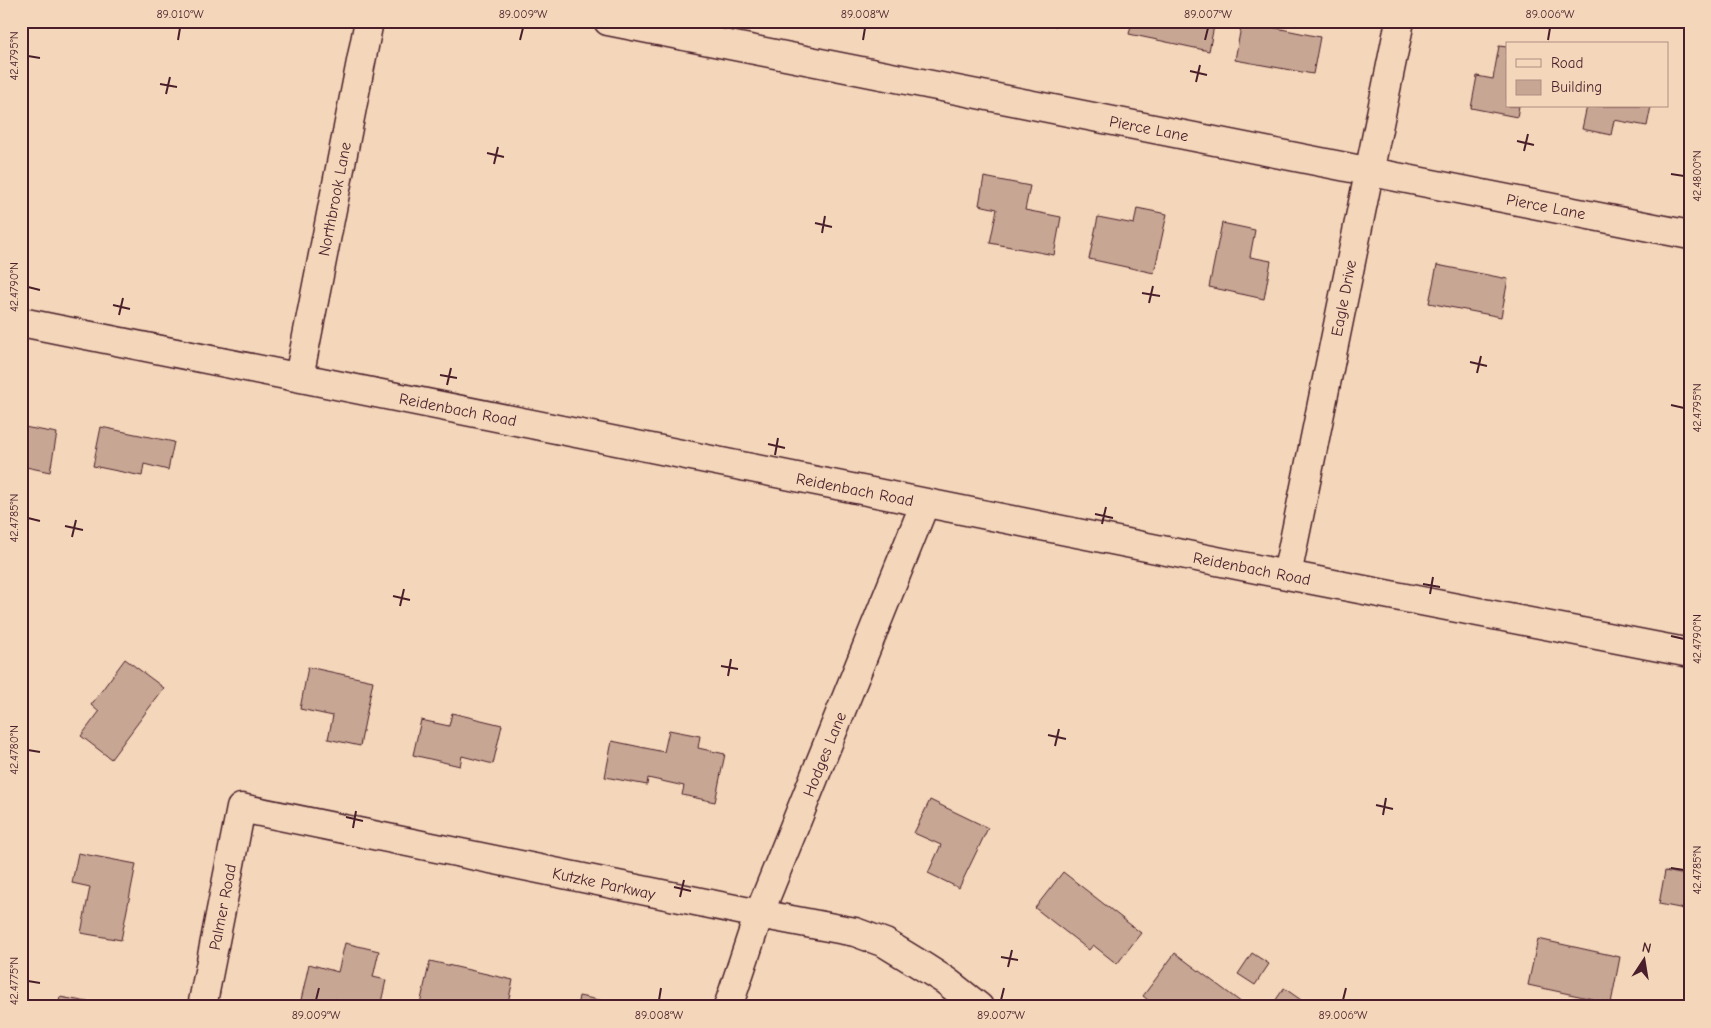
<svg xmlns="http://www.w3.org/2000/svg" width="1711" height="1028" viewBox="0 0 1711 1028" font-family="'Comic Neue',sans-serif">
<style>
.building{fill:#c7a694;stroke:#4a1f2b}
.lines{fill:none;stroke-linecap:round;stroke-linejoin:round}
.minor-casing{stroke:#4a1f2b;stroke-width:31}
.minor{stroke:#f4d7ba;stroke-width:28}
.ticks{fill:none;stroke:#4a1f2b;stroke-width:2}
.labels{text-anchor:middle;stroke-width:4;stroke-linejoin:round;paint-order:stroke}
.street-label{font-size:16px;fill:#4a1f2b;stroke:#f4d7ba}
.neatline{fill:none;stroke:#4a1f2b;stroke-width:2}
.ticks-label{font-size:12px;text-anchor:middle;fill:#4a1f2b}
</style>
<rect width="100%" height="100%" fill="#f4d7ba"/>
<filter id="ink" filterUnits="userSpaceOnUse"><feTurbulence type="fractalNoise" baseFrequency=".02" numOctaves="2"/><feDisplacementMap in="SourceGraphic" scale="10" xChannelSelector="R" yChannelSelector="G"/><feConvolveMatrix kernelMatrix="1 2 1 2 8 2 1 2 1" color-interpolation-filters="sRGB"/></filter>
<g filter="url(#ink)">
<!-- building -->
<path class="building" d="M1028,21H1057L1056,26Z
M1132,21H1215L1209,51L1129,34Z
M1242,21L1320,37L1313,74L1235,60Z
M1499,46L1507,47V106H1519L1517,117L1471,108L1477,76L1493,79Z
M1587,106H1651L1647,126L1614,120L1611,135L1582,129Z
M984,177L1030,186L1025,210L1061,217L1054,255L990,243L997,209L979,205Z
M1137,208L1167,214L1154,273L1089,259L1098,217L1134,224Z
M1222,223L1255,230L1250,257L1271,261L1264,299L1209,287Z
M1437,265L1508,279L1501,317L1429,303Z
M21,408L27,409L24,427L57,433L50,472L21,466Z
M101,427L174,442L168,470L144,464L142,476L93,466Z
M125,659L164,688L111,759L81,736L99,712L91,705Z
M308,667L373,681L360,746L328,739L333,716L300,709Z
M452,713L502,725L493,764L462,756L460,766L413,755L421,720L449,726Z
M669,730L700,736L698,748L725,754L715,802L682,795L684,786L648,778L647,785L605,777L612,741L664,752Z
M930,800L988,828L959,888L928,873L941,845L914,833Z
M78,853L136,864L121,940L81,933L90,887L72,883Z
M1665,871L1690,876V910L1659,904Z
M1063,872L1141,933L1117,964L1093,945L1089,950L1035,908Z
M1538,939L1620,957L1611,1003L1528,985Z
M345,943L379,951L373,977L386,980L380,1007H366L335,999L332,1007L301,1000L309,964L338,972Z
M1175,953L1242,1003L1240,1007H1157L1143,996Z
M1252,953L1269,964L1255,985L1238,974Z
M430,961L513,980L507,1007H433L420,1004Z
M1284,988L1311,1007H1271Z
M579,996L614,1003L613,1007H577Z
M60,997L99,1004V1007H58Z"/>
<g class="lines">
<defs>
<path id="minor" d="M608,21L1690,235
M21,322L1287,575L1690,653
M299,377L369,21
M1287,575L1400,21
M202,1007L241,808L759,914L855,932L885,943L916,962L946,981L979,1007
M728,1007L759,914L925,503"/>
</defs>
<!-- minor casing -->
<use href="#minor" class="minor-casing"/>
<!-- minor -->
<use href="#minor" class="minor"/>
</g>
</g>
<!-- ticks -->
<path class="ticks" d="M178,40L180,28M520,40L523,28M863,40L865,28M1205,40L1208,28M1548,40L1550,28M28,56L40,58M1190,71L1207,75M1196,82L1200,65M160,84L177,87M166,94L170,77M1517,141L1534,145M1524,151L1528,134M487,153L504,157M494,164L498,147M1671,174L1684,176M815,223L832,227M822,233L825,216M28,287L40,290M1142,293L1160,296M1149,303L1153,286M113,305L130,309M119,315L123,298M1470,362L1487,366M1477,373L1481,356M440,375L457,378M447,385L451,368M1671,405L1684,408M768,444L785,448M775,455L778,438M1095,514L1113,518M28,518L40,521M1102,524L1106,507M65,526L83,530M72,537L76,520M1423,584L1440,587M1430,594L1433,577M393,596L410,600M400,606L404,589M1671,636L1684,639M721,666L738,669M728,676L731,659M1048,735L1066,739M1055,746L1059,729M28,750L40,752M1376,805L1393,809M1383,815L1386,798M346,817L363,821M353,828L356,811M1671,868L1684,870M674,887L691,891M680,897L684,880M1001,957L1018,960M1008,967L1012,950M28,981L40,983M316,1000L319,988M659,1000L661,988M1001,1000L1004,988M1343,1000L1346,988"/>
<g class="labels">
<!-- street labels -->
<g class="street-label">
<text transform="translate(1149 128) rotate(11)" y="6">Pierce Lane</text>
<text transform="translate(334 199) rotate(-79)" y="6">Northbrook Lane</text>
<text transform="translate(1546 206) rotate(11)" y="6">Pierce Lane</text>
<text transform="translate(1343 298) rotate(-79)" y="6">Eagle Drive</text>
<text transform="translate(458 409) rotate(11)" y="6">Reidenbach Road</text>
<text transform="translate(855 489) rotate(11)" y="6">Reidenbach Road</text>
<text transform="translate(1252 568) rotate(11)" y="6">Reidenbach Road</text>
<text transform="translate(824 754) rotate(-68)" y="6">Hodges Lane</text>
<text transform="translate(604 883) rotate(12)" y="6">Kutzke Parkway</text>
<text transform="translate(222 907) rotate(-79)" y="6">Palmer Road</text>
</g>
</g>
<!-- margin -->
<rect width="1711" height="1028" fill="none" stroke="#f4d7ba" stroke-width="55"/>
<!-- legend -->
<rect x="1506" y="42" width="162" height="65" fill="#f4d7ba" stroke="#b08d81"/>
<rect x="1516" y="59" width="25" height="8" fill="#f4d7ba" stroke="#b08d81"/>
<text x="1551" y="68" font-size="15" fill="#4a1f2b">Road</text>
<rect x="1516" y="80" width="25" height="15" fill="#c7a694" stroke="#b08d81"/>
<text x="1551" y="92" font-size="15" fill="#4a1f2b">Building</text>
<!-- north arrow -->
<g transform="translate(1644 960) rotate(12)" stroke="#f4d7ba" stroke-width="4" paint-order="stroke">
<path d="M0-4L9 19L0 12L-9 19Z" fill="#4a1f2b"/>
<text y="-8" font-size="14" font-weight="bold" text-anchor="middle" fill="#4a1f2b">N</text>
</g>
<rect x="28" y="28" width="1656" height="972" class="neatline"/>
<g class="ticks-label">
<text x="180" y="18">89.010°W</text>
<text x="523" y="18">89.009°W</text>
<text x="865" y="18">89.008°W</text>
<text x="1208" y="18">89.007°W</text>
<text x="1550" y="18">89.006°W</text>
<text transform="translate(14 56) rotate(-90)" y="4">42.4795°N</text>
<text transform="translate(1697 176) rotate(-90)" y="4">42.4800°N</text>
<text transform="translate(14 287) rotate(-90)" y="4">42.4790°N</text>
<text transform="translate(1697 408) rotate(-90)" y="4">42.4795°N</text>
<text transform="translate(14 518) rotate(-90)" y="4">42.4785°N</text>
<text transform="translate(1697 639) rotate(-90)" y="4">42.4790°N</text>
<text transform="translate(14 750) rotate(-90)" y="4">42.4780°N</text>
<text transform="translate(1697 870) rotate(-90)" y="4">42.4785°N</text>
<text transform="translate(14 981) rotate(-90)" y="4">42.4775°N</text>
<text x="316" y="1019">89.009°W</text>
<text x="659" y="1019">89.008°W</text>
<text x="1001" y="1019">89.007°W</text>
<text x="1343" y="1019">89.006°W</text>
</g>
</svg>
